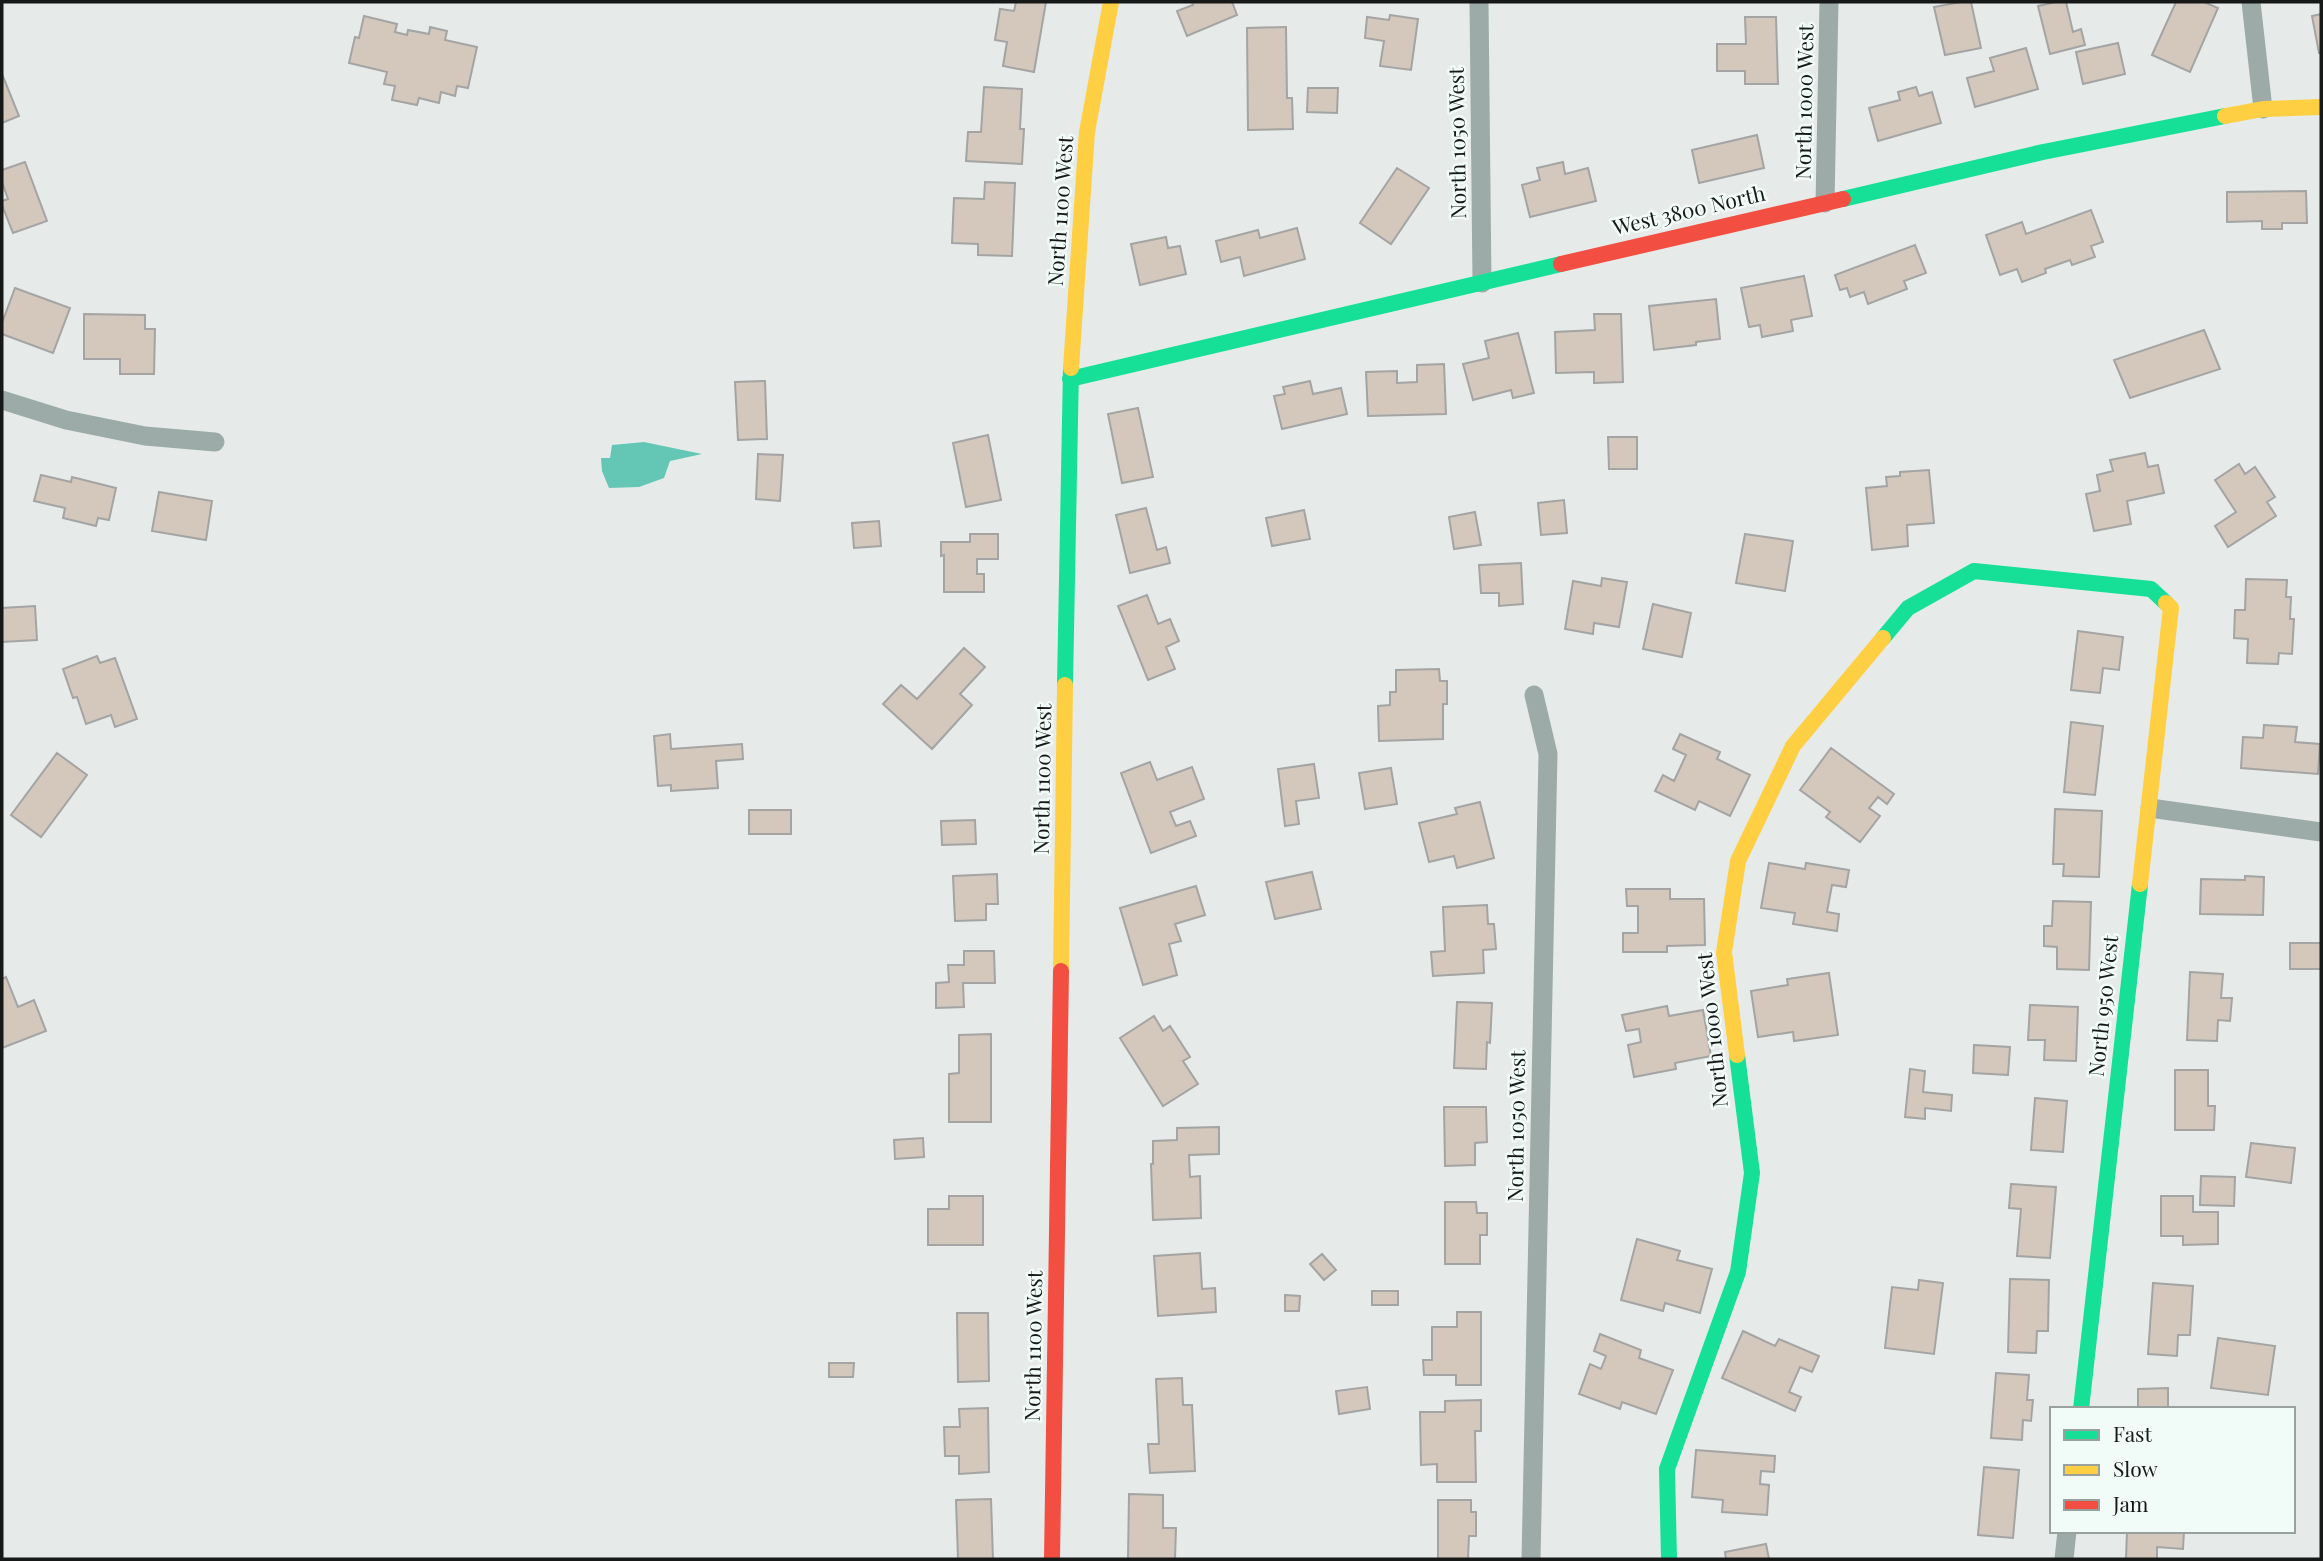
<svg xmlns="http://www.w3.org/2000/svg" width="2323" height="1561" viewBox="0 0 2323 1561" font-family="'Playfair Display',serif">
<style>
.water{fill:#64c7b5}
.building{fill:#d4c7bc;stroke:#a3a4a3;stroke-width:2}
.lines{fill:none;stroke-linecap:round;stroke-linejoin:round}
.street{stroke:#9daba8;stroke-width:19}
.fast{stroke:#16e098;stroke-width:16}
.slow{stroke:#ffcf43;stroke-width:16}
.jam{stroke:#f24e42;stroke-width:16}
.labels{text-anchor:middle;stroke-width:5;stroke-linejoin:round;paint-order:stroke}
.street-label{font-size:21px;fill:#161918;stroke:#f1fbf8}
</style>
<rect width="100%" height="100%" fill="#e6ebea"/>
<!-- water -->
<path class="water" d="M644,442L702,454L670,461L664,478L639,487L609,488L602,471L601,458H610L612,445Z"/>
<!-- building -->
<path class="building" d="M1016,2H1046L1034,72L1003,66L1007,42L995,40L1000,9L1014,11Z
M1192,2H1232L1237,15L1187,36L1177,11L1193,5Z
M1961,2H1971L1981,48L1945,55L1934,7Z
M2056,2H2066L2073,32L2081,29L2085,45L2050,54L2038,6Z
M2176,2H2204L2218,8L2190,72L2152,55Z
M2321,14V53H2319L2312,16Z
M1390,15L1418,19L1411,70L1380,66L1384,41L1365,38L1367,17L1389,20Z
M364,16L397,24L395,32L407,35L408,30L429,34L430,27L447,31L445,40L477,47L468,88L457,86L455,96L441,92L439,103L419,98L417,105L392,100L395,86L384,84L387,72L349,63L355,37L359,38Z
M1745,17H1776L1778,84H1745V71H1717V44H1746Z
M1286,27L1287,98H1292L1293,129L1248,130L1247,28Z
M2118,43L2125,74L2083,84L2076,52Z
M2026,48L2038,89L1975,107L1967,78L1994,71L1990,58Z
M2,74L19,116L2,123Z
M984,87L1022,89L1020,129H1024L1022,164L966,161L968,132H981Z
M1916,87L1919,96L1932,92L1941,123L1878,141L1869,108L1900,100L1898,92Z
M1308,88H1338L1337,113L1307,112Z
M1757,135L1764,168L1699,183L1692,150Z
M25,162L47,221L13,233L2,205V201L8,199L2,182V170Z
M1563,162L1565,174L1588,168L1596,201L1530,217L1522,185L1540,180L1537,168Z
M1397,168L1429,188L1391,244L1360,223Z
M985,182L1015,183L1012,256L978,255V244L952,243L954,198L984,199Z
M2306,191L2307,223H2282V229H2262V221L2227,222V192Z
M2091,210L2103,242L2091,246L2095,257L2072,265L2070,260L2045,269L2046,273L2022,282L2017,269L2000,275L1986,235L2022,222L2026,234Z
M1297,228L1305,259L1244,276L1240,257L1221,262L1216,241L1258,230L1260,238Z
M1166,237L1168,248L1180,246L1186,274L1140,285L1131,244Z
M1915,245L1926,273L1904,281L1907,289L1868,304L1864,292L1850,297L1847,288L1840,290L1835,275Z
M1804,276L1812,316L1791,320L1793,331L1762,337L1760,325L1749,327L1741,288Z
M15,288L70,308L53,353L2,334V323Z
M1716,299L1720,339L1696,342V345L1654,350L1649,306Z
M84,314L145,315V329H155L154,374H120V359H84Z
M1594,314H1621L1623,382L1594,383V372L1556,373L1555,332L1595,330Z
M2204,330L2220,369L2130,398L2114,360Z
M1518,333L1534,393L1513,398L1511,390L1473,400L1463,364L1489,358L1485,341Z
M1444,364L1446,414L1368,416L1366,372L1397,371V383L1417,382V365Z
M765,381L767,439L738,440L735,382Z
M1310,381L1313,394L1341,388L1347,414L1282,429L1274,396L1285,394L1283,387Z
M1138,408L1153,477L1122,483L1108,414Z
M988,435L1001,500L966,507L953,443Z
M1608,437H1637V469H1609Z
M2145,453L2148,467L2158,465L2164,493L2127,501L2131,524L2094,531L2086,494L2100,491L2097,475L2113,471L2110,460Z
M758,454L783,455L780,501L756,499Z
M2239,464L2245,474L2255,467L2275,497L2267,502L2276,516L2228,547L2215,526L2236,512L2215,480Z
M1929,470L1934,523L1907,525L1908,546L1872,550L1866,488L1887,486L1886,477L1900,476V472Z
M41,475L71,482L72,477L116,488L109,520L98,518L96,526L63,518L65,508L34,501Z
M159,492L212,501L206,540L152,531Z
M1564,500L1567,533L1541,535L1538,503Z
M1146,508L1157,550L1166,547L1170,563L1130,573L1116,515Z
M1304,510L1310,539L1272,546L1266,518Z
M1475,512L1481,545L1454,549L1449,517Z
M879,521L881,546L854,548L852,523Z
M970,534H998V559H977V574H984V592H944V555L941,556V542H970Z
M1745,534L1793,541L1785,591L1736,583Z
M1521,563L1523,604L1499,606V593H1481L1479,565Z
M1602,578L1627,582L1619,627L1594,623L1593,634L1565,629L1573,581L1601,586Z
M2246,579L2287,580L2286,597H2291L2290,619H2294L2292,654L2279,653L2278,664L2247,663L2248,639L2234,638L2235,610H2245Z
M1147,595L1158,624L1170,619L1179,641L1166,647L1175,669L1148,680L1118,606Z
M1653,604L1691,613L1682,657L1643,649Z
M35,606L37,640L2,642V608Z
M2078,631L2123,637L2119,670L2103,668L2100,693L2071,690Z
M964,648L985,667L960,694L972,705L932,749L883,704L901,685L917,699Z
M97,656L100,663L115,658L137,719L115,727L111,715L86,724L77,697L73,698L63,669Z
M1439,669L1440,681H1447V704H1443V739L1379,741L1378,706L1390,705V692H1396V670Z
M2071,722L2103,726L2095,795L2064,792Z
M2264,725L2297,727L2295,742L2320,744L2318,774L2241,768L2243,737L2263,738Z
M670,734L671,749L742,744L743,759L716,761L718,788L671,791V785L658,786L654,736Z
M1680,734L1720,752L1717,759L1750,775L1730,816L1699,801L1695,810L1655,791L1663,775L1674,781L1686,755L1673,749Z
M1831,748L1894,794L1887,804L1878,797L1869,808L1880,816L1860,842L1826,817L1830,812L1800,790Z
M57,753L87,775L41,837L11,815Z
M1150,762L1157,780L1192,767L1204,799L1170,812L1176,826L1190,821L1196,836L1151,853L1121,773Z
M1314,764L1319,798L1296,801L1299,824L1285,826L1278,769Z
M1391,768L1397,804L1365,809L1359,773Z
M1480,802L1494,858L1457,868L1454,856L1429,862L1419,823L1457,814L1455,808Z
M2055,809L2102,811L2099,877L2063,876L2064,864H2053Z
M749,810H791V834H749Z
M975,820L976,844L942,845L941,821Z
M1769,863L1805,869L1806,863L1849,870L1846,887L1832,885L1827,912L1839,914L1837,931L1793,924L1795,913L1761,908Z
M1312,872L1321,909L1275,919L1266,882Z
M997,874L998,904H986V920L955,921L953,876Z
M2245,876L2264,877L2263,915L2200,914L2201,879L2245,880Z
M1196,886L1205,915L1175,924L1181,941L1169,944L1177,975L1143,985L1120,908Z
M1626,889H1670V899H1704L1705,945L1667,946V952H1623V933H1638V906H1627Z
M2053,901L2091,902L2089,970L2057,969V947L2044,946V926H2052Z
M1487,905L1488,924H1494L1496,949L1483,950L1484,973L1433,976L1431,952L1445,951L1443,907Z
M2290,943H2321V969H2290Z
M964,951H994L995,983H963L964,1007L936,1008V983L949,982L948,965H964Z
M2190,972L2223,974L2221,998H2232L2230,1021L2218,1020L2217,1041L2187,1040Z
M1829,973L1838,1035L1794,1041L1793,1032L1758,1037L1751,991L1788,985L1787,979Z
M6,977L18,1007L34,1000L46,1031L2,1048V979Z
M1457,1002L1492,1003L1490,1043L1487,1042L1486,1069L1454,1068Z
M2030,1005L2078,1007L2076,1061L2044,1060L2045,1040H2028Z
M1667,1006L1669,1016L1703,1010L1711,1056L1675,1063L1676,1069L1634,1077L1628,1045L1641,1042L1639,1029L1626,1031L1622,1015Z
M1154,1016L1163,1031L1170,1026L1190,1057L1183,1061L1198,1084L1163,1106L1120,1038Z
M991,1034V1122H949V1074L959,1073V1035Z
M1974,1045L2010,1047L2008,1075L1973,1073Z
M1910,1069L1925,1071L1923,1092L1952,1095L1951,1111L1925,1108V1119L1905,1117Z
M2175,1070H2208V1106H2215L2214,1130H2175Z
M2035,1098L2067,1101L2063,1152L2031,1150Z
M1444,1107H1486L1487,1142L1475,1143V1165L1445,1166Z
M1219,1127V1154L1189,1155L1190,1177L1200,1176L1201,1218L1153,1220L1151,1164H1153V1141L1177,1140V1128Z
M923,1138L924,1157L895,1159L894,1140Z
M2251,1143L2295,1148L2291,1183L2246,1177Z
M2201,1176L2235,1177L2234,1206L2200,1205Z
M2011,1184L2056,1187L2050,1258L2017,1256L2021,1209L2009,1208Z
M949,1196H983V1245H928V1209H949Z
M2161,1196H2193V1212H2218V1244L2183,1245V1236H2161Z
M1445,1202H1476L1477,1213H1487V1235H1480V1264H1445Z
M1637,1239L1680,1251L1677,1260L1712,1269L1700,1313L1665,1303L1663,1311L1621,1300Z
M1200,1253L1202,1289L1215,1288L1216,1312L1158,1316L1154,1256Z
M1322,1254L1336,1270L1324,1280L1310,1264Z
M2010,1279L2049,1280L2048,1331H2037L2036,1353L2008,1352Z
M1919,1280L1943,1283L1934,1354L1885,1348L1892,1287L1918,1290Z
M2153,1283L2193,1286L2190,1335H2178L2177,1356L2148,1354Z
M1372,1291H1398V1305H1372Z
M1285,1295L1300,1296L1299,1311H1285Z
M1457,1312H1481V1385H1456V1375H1424L1423,1360H1432V1327H1457Z
M957,1313H988L989,1381L958,1382Z
M1743,1331L1775,1346L1779,1339L1819,1356L1812,1372L1800,1367L1789,1392L1801,1397L1795,1411L1722,1378Z
M1600,1334L1641,1350L1639,1358L1673,1370L1656,1414L1622,1402L1620,1409L1579,1394L1590,1364L1601,1369L1606,1356L1594,1351Z
M2218,1338L2275,1346L2268,1395L2211,1388Z
M829,1363H854L853,1377H829Z
M1996,1373L2029,1375L2027,1400H2033L2031,1421L2023,1420L2022,1440L1991,1438Z
M1182,1378L1183,1405H1192L1195,1471L1150,1473L1148,1444H1159L1156,1379Z
M1367,1387L1370,1409L1339,1414L1336,1391Z
M2168,1388V1409H2138V1389Z
M1481,1400V1431H1475L1476,1482H1437V1464L1421,1465L1420,1412H1445V1401Z
M988,1408L989,1472L959,1474V1456H945L944,1427H960L959,1409Z
M1696,1450L1775,1456L1774,1472L1761,1471L1760,1484L1769,1485L1767,1515L1722,1512L1723,1500L1692,1497Z
M1984,1467L2019,1470L2013,1538L1978,1535Z
M1129,1494L1163,1495V1528H1176L1175,1559H1128Z
M991,1499L993,1559H958L956,1500Z
M1438,1500H1471V1512H1476V1536H1469L1468,1559H1438Z
M2127,1531H2184L2183,1549L2157,1547V1559H2126Z
M1766,1544L1769,1559H1726L1725,1552Z"/>
<g class="lines">
<!-- street -->
<path class="street" d="M1479,2L1482,283
M2251,2L2263,109
M1825,203L1829,2
M2,400L66,420L145,436L215,442
M2150,808L2321,832
M1531,1559L1548,754L1534,695
M2064,1559L2067,1531"/>
<!-- fast -->
<path class="fast" d="M1843,199L2043,152L2225,116
M1070,379L1561,264
M1883,638L1908,608L1974,571L2151,589L2166,603
M1065,685L1071,368
M2081,1409L2140,884
M1669,1559L1667,1469L1738,1272L1752,1173L1737,1055"/>
<!-- slow -->
<path class="slow" d="M2225,116L2263,109L2321,107
M1071,368L1087,132L1111,2
M2140,884L2171,608L2166,603
M1061,971L1065,685
M1737,1055L1724,952L1738,861L1793,746L1883,638"/>
<!-- jam -->
<path class="jam" d="M1561,264L1843,199
M1052,1559L1061,971"/>
</g>
<g class="labels">
<!-- street labels -->
<g class="street-label">
<text transform="translate(1805 102) rotate(-89)" y="7">North 1000 West</text>
<text transform="translate(1458 143) rotate(-91)" y="7">North 1050 West</text>
<text transform="translate(1061 211) rotate(-86)" y="7">North 1100 West</text>
<text transform="translate(1689 211) rotate(-13)" y="7">West 3800 North</text>
<text transform="translate(1043 779) rotate(-89)" y="7">North 1100 West</text>
<text transform="translate(2104 1006) rotate(-84)" y="7">North 950 West</text>
<text transform="translate(1713 1030) rotate(-96)" y="7">North 1000 West</text>
<text transform="translate(1517 1126) rotate(-89)" y="7">North 1050 West</text>
<text transform="translate(1034 1346) rotate(-89)" y="7">North 1100 West</text>
</g>
</g>
<!-- border -->
<rect width="2323" height="1561" fill="none" stroke="#161918" stroke-width="7"/>
<!-- legend -->
<rect x="2050" y="1407" width="245" height="126" fill="#f1fbf8" stroke="#99a19e" stroke-width="2"/>
<rect x="2064" y="1430" width="35" height="10" fill="#16e098" stroke="#99a19e" stroke-width="2"/>
<text x="2113" y="1442" font-size="21" fill="#161918">Fast</text>
<rect x="2064" y="1465" width="35" height="10" fill="#ffcf43" stroke="#99a19e" stroke-width="2"/>
<text x="2113" y="1477" font-size="21" fill="#161918">Slow</text>
<rect x="2064" y="1500" width="35" height="10" fill="#f24e42" stroke="#99a19e" stroke-width="2"/>
<text x="2113" y="1512" font-size="21" fill="#161918">Jam</text>
</svg>
